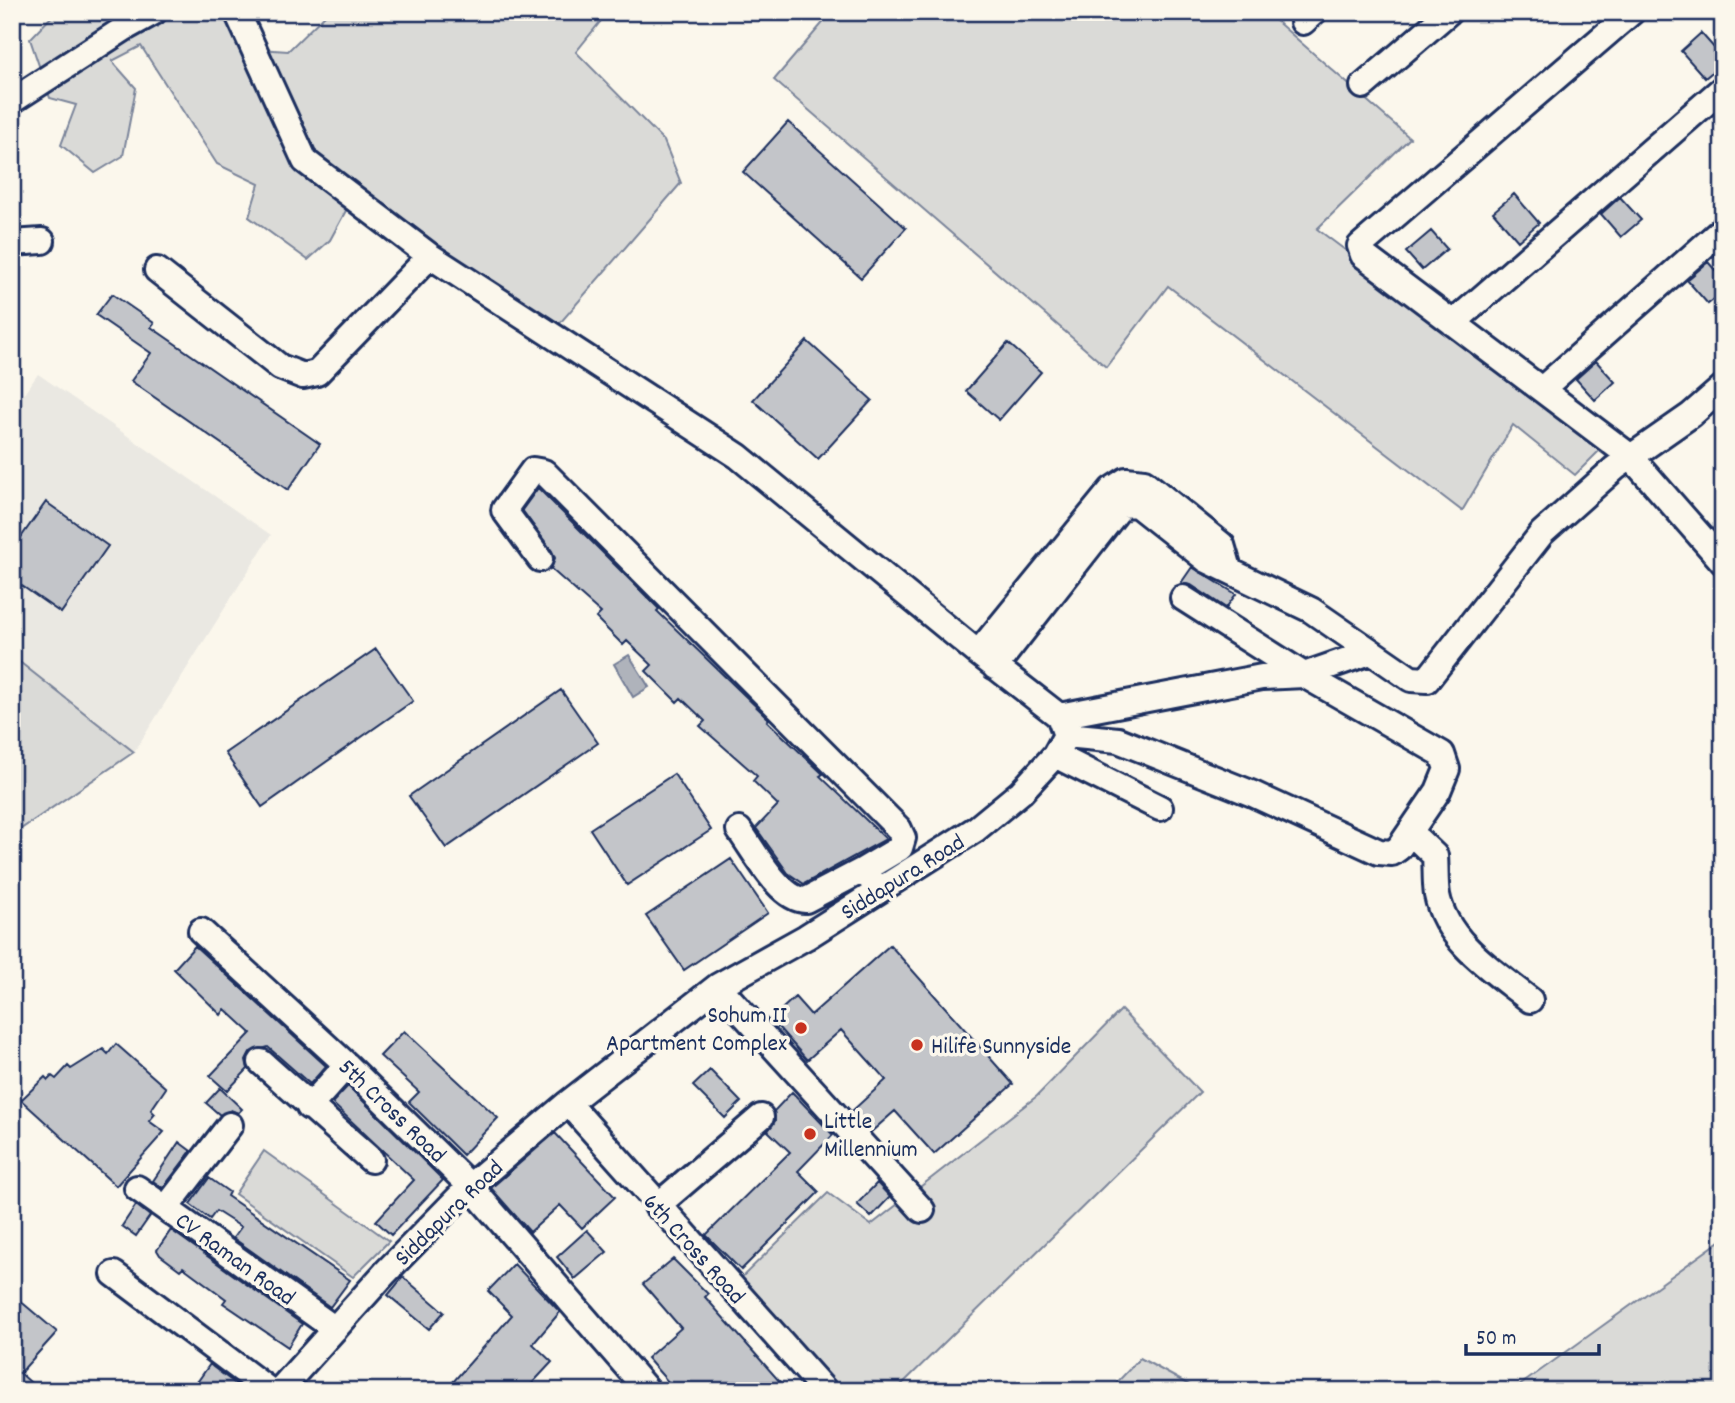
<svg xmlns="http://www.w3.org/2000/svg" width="1735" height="1403" viewBox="0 0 1735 1403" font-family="Dekko,sans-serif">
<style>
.built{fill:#eae8e2}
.green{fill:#dadad7;stroke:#7a849a;stroke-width:2}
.water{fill:#afb3bb;stroke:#747e96;stroke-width:2}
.building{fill:#c3c5c9;stroke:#1b2f5e;stroke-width:2}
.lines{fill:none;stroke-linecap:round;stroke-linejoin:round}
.minor-casing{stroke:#1b2f5e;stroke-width:30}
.minor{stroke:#fbf7ec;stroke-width:24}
.poi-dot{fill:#c8321e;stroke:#fbf7ec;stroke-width:2.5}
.labels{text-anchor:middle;stroke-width:7;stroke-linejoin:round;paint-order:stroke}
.street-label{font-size:24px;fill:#1b2f5e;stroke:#fbf7ec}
.poi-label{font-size:24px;fill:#1b2f5e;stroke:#fbf7ec;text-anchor:start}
</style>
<rect width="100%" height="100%" fill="#fbf7ec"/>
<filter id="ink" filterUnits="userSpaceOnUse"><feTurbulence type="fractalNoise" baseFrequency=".0143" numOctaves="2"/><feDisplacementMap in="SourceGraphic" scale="14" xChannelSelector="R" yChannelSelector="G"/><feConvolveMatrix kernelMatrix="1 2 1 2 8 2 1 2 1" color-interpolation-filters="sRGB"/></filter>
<g filter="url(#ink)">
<!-- built -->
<path class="built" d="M38,374L271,535L134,752L12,656V411Z"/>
<!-- green -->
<path class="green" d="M56,12H250L259,49L288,51L328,12H608L576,52L664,141L681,183L554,330L349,205L330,240L308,260L249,217L259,184L217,164L141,46L112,61L136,88L123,156L95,173L61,145L76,105L50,98L30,39Z
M832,12H1266L1410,138L1317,229L1605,445L1575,475L1513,425L1462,511L1168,286L1106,367L774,80Z
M12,656L134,752L12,835Z
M1121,1010L1200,1092L895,1391H841L741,1278L828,1193L871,1225L1037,1096Z
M264,1151L389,1241L353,1277L235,1194Z
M1723,1239V1391H1512Z
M1140,1358L1200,1391H1109Z"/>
<!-- water -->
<path class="water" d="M629,655L649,687L633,697L614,664Z"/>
<!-- building -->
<path class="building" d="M1701,33L1723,58V63L1705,78L1681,51Z
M788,122L906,228L861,278L743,172Z
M1514,194L1539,223L1518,241L1493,212Z
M1620,197L1641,220L1621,237L1601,214Z
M1431,231L1447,249L1422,270L1406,252Z
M1708,262L1723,279V292L1708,304L1687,280Z
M112,294L154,323L151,327L320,444L288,490L131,381L151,353L96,315Z
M807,341L872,400L818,459L753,400Z
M1008,343L1041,372L999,420L966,391Z
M1596,361L1615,382L1595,400L1576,379Z
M538,488L659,609L657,611L769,719L767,721L823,774L820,776L886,839L804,884L788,873L756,828L778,805L753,781L757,776L700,726L705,721L681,698L677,702L646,671L652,665L627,641L623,645L596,618L601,613L551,569L555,558L552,551L522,510Z
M46,502L108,546L61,613L12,579V550Z
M1192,567L1236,594L1226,608L1191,585L1181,583Z
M376,649L413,701L262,807L225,753Z
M561,690L598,743L446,848L409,796Z
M674,774L711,830L627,885L590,829Z
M731,859L768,913L684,970L646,916Z
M890,945L1013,1084L934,1154L895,1111L871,1132L852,1111L886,1080L841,1030L807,1060L771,1019L795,997L811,1015Z
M195,946L326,1066L310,1084L268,1047L250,1052L246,1060L248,1069L227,1091L210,1076L251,1033L225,1009L221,1015L174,969Z
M404,1031L498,1118L463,1155L409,1102L419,1092L380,1056Z
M116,1044L166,1088L151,1110L155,1114L149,1121L164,1132L116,1186L21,1100L45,1077L48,1080L52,1076L56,1079L68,1066L71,1069L103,1049L108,1054Z
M710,1070L741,1102L725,1118L693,1086Z
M348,1086L443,1180L391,1235L376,1221L414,1180L332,1103Z
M220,1088L242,1109L238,1113L231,1110L220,1115L206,1103Z
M792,1092L833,1135L798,1171L819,1192L741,1270L706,1235L790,1152L768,1131L775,1121L774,1111Z
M555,1133L615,1197L582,1228L560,1205L530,1232L491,1188Z
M179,1142L191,1151L163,1188L153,1181Z
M209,1178L229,1192L227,1196L350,1280L330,1307L233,1238L241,1227L216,1211L210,1219L190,1204Z
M877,1183L890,1197L871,1217L857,1204Z
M136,1205L150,1216L136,1236L122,1226Z
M171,1230L302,1324L288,1347L223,1303L226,1299L183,1267L180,1270L160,1255L157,1250Z
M587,1230L607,1252L575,1279L557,1257Z
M673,1259L708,1294L705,1297L788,1391H676L647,1358L681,1328L643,1284Z
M514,1264L560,1312L533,1344L552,1362L525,1391H445L512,1315L488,1291Z
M403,1277L444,1312L429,1329L388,1295Z
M12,1294L57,1332L20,1373L40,1391H12Z
M210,1364L213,1367L245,1391H191Z"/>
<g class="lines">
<defs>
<path id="minor" d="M237,12L305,161L430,256L738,456L978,653L1059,716L1066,735L1055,755L1021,792L976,829L806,937L718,986L568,1103L470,1186L385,1273L279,1391
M1632,12L1360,246L1363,255L1631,457L1723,562
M1303,22L1314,12
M1363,86L1449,12
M12,101L125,28L154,12
M12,243L42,241
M157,270L280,367L303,376L317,373L430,256
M1453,323L1723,88
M1542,389L1723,229
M540,559L504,510L533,470L544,472L899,829L903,838L900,848L863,870L880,890
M978,653L1112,489L1126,480L1144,482L1222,545L1229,569
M995,667L1122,505L1136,504L1207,560L1311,610L1411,679L1427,680L1542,533L1615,468L1691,415L1723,387
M1059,716L1262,677L1304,675L1370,652
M1066,735L1118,740L1253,794L1379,852L1392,853L1399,848L1438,791L1447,769L1442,754L1304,675L1183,598
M1055,755L1160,808
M739,830C754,850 780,901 806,900L863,870
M1410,832L1435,856C1436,868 1435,882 1437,895C1446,942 1495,972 1530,1000
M201,931L347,1065L470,1186L648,1391
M718,986L922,1210
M261,1062L371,1160
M568,1103L825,1391
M309,1107L347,1065
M137,1188L335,1329
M657,1206L761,1117
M166,1208L230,1125
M114,1274L270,1391"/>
</defs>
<!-- minor casing -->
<use href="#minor" class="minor-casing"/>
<!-- minor -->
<use href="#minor" class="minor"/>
</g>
</g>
<!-- markers -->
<g class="poi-dot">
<circle cx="801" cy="1028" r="7"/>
<circle cx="917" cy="1045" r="7"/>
<circle cx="810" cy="1134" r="7"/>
</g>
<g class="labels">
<!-- street labels -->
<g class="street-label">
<text transform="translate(902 876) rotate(-32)" y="8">Siddapura Road</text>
<text transform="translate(393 1110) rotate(44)" y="8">5th Cross Road</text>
<text transform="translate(448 1212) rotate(-44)" y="8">Siddapura Road</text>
<text transform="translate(695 1248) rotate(48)" y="8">6th Cross Road</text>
<text transform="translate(236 1258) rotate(36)" y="8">CV Raman Road</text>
</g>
<!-- poi labels -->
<g class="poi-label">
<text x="787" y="1022" text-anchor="end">Sohum II<tspan x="787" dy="28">Apartment Complex</tspan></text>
<text x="931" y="1053">Hilife Sunnyside</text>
<text x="824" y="1128">Little<tspan x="824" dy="28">Millennium</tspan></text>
</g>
</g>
<!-- margin -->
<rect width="1735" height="1403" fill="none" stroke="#fbf7ec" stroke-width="42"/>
<rect x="21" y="21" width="1693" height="1361" fill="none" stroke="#1b2f5e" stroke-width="2.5" filter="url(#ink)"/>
<!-- scale -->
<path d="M1466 1344v10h133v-10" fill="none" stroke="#1b2f5e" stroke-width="3.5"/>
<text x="1476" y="1344" font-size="21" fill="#1b2f5e" stroke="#fbf7ec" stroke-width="5" paint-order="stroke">50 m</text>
</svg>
